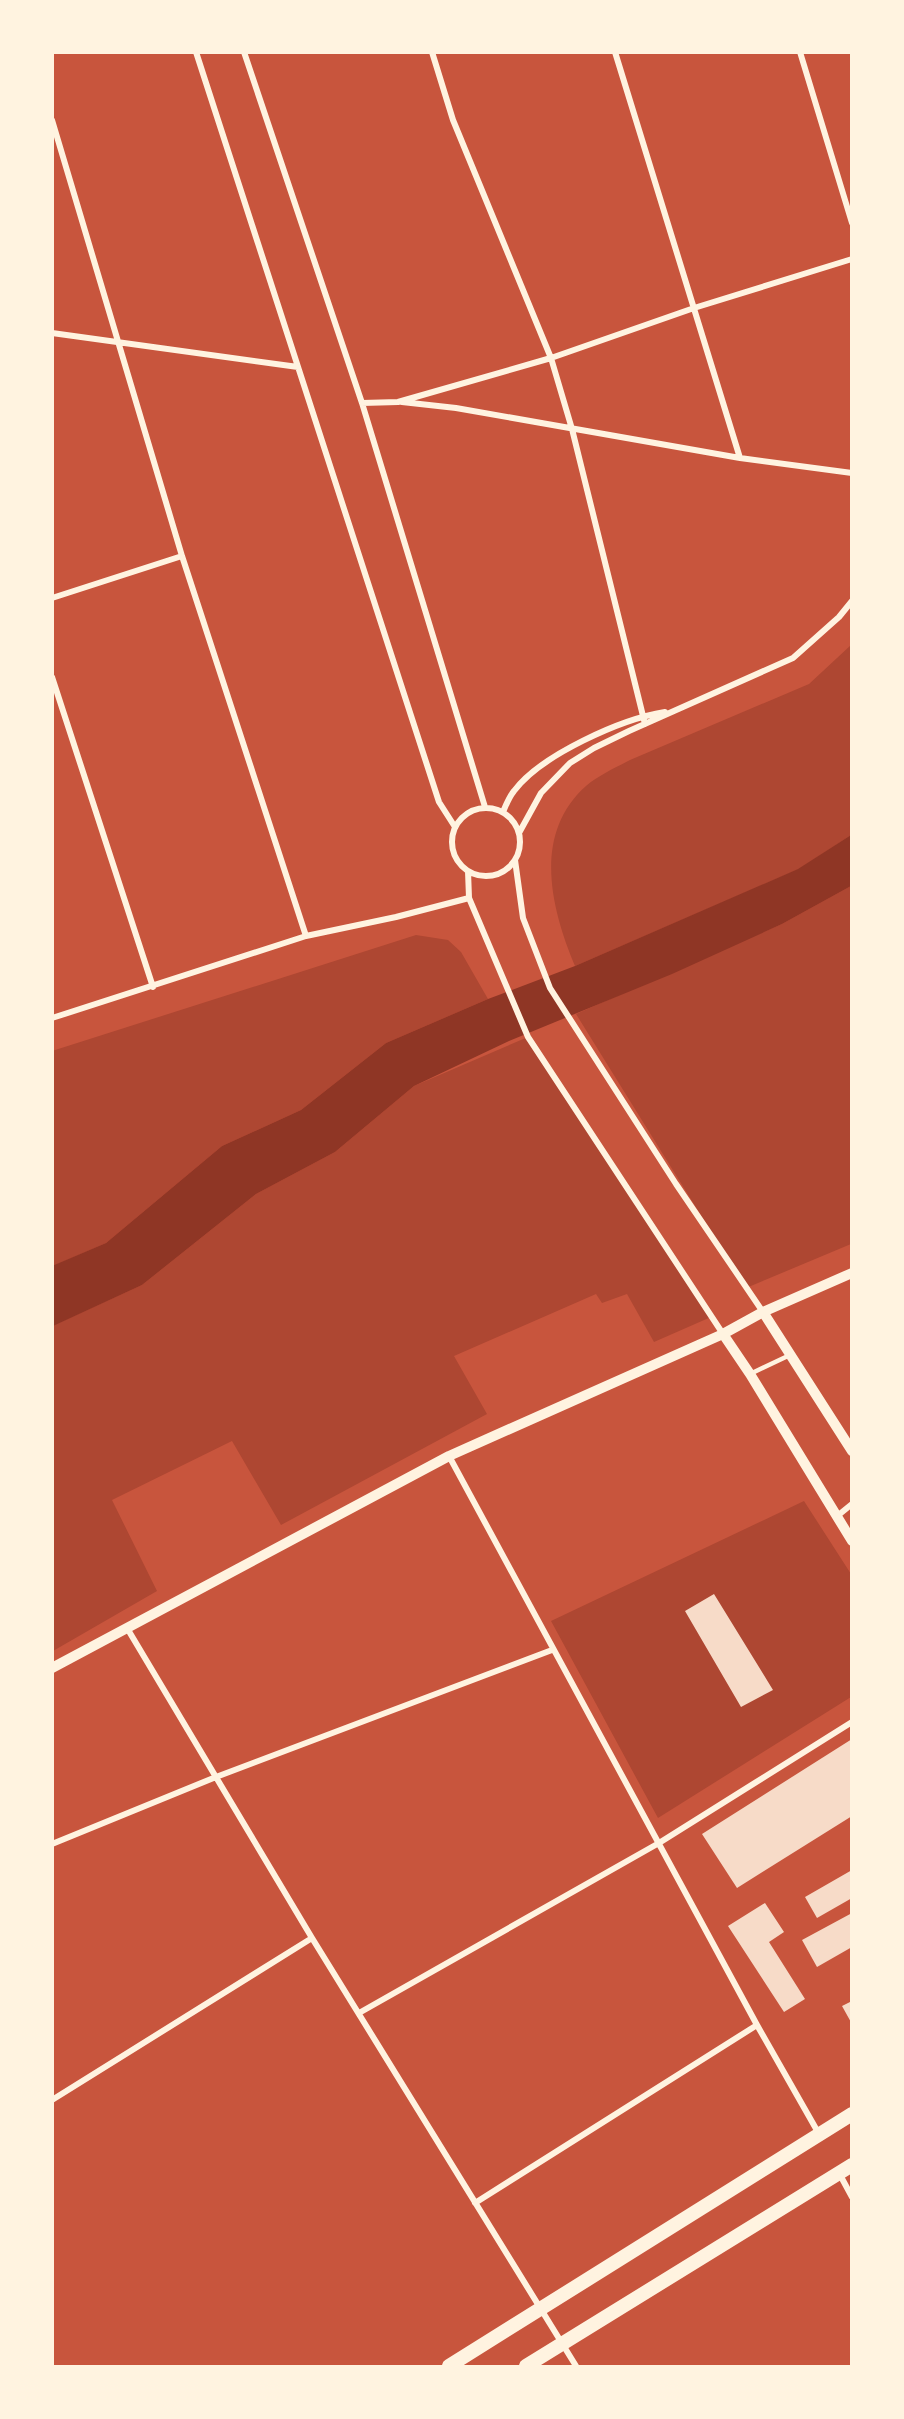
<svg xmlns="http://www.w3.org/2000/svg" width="904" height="2419" viewBox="0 0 904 2419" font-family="'Roboto Serif',serif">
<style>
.green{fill:#ae4732}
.water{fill:#8f3625}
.building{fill:#f7dbc8}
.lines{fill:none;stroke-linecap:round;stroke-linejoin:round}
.service{stroke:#fff3e0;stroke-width:4.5}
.minor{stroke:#fff3e0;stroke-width:6}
.tertiary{stroke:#fff3e0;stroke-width:10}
.primary{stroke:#fff3e0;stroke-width:14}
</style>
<rect width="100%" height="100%" fill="#c8553d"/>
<!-- green -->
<path class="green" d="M851,645V835L799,869L575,966C551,909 532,834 586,786C599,775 615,768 630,760L809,684Z
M851,886V1244L746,1288L576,1014L782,924Z
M416,935L448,940L461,952L488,999L386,1043L301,1110L222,1146L106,1243L53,1266L52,1051Z
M528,1037L711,1317L654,1342L627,1294L602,1303L596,1294L454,1356L487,1414L281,1525L232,1441L112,1500L157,1591L53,1651L52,1326L142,1285L256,1194L335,1152L414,1086Z
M804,1501L851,1574V1697L658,1818L551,1621Z"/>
<!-- water -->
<path class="water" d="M851,835V886L782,924L672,974L509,1041L414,1086L335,1152L256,1194L142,1285L53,1326L52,1266L106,1243L222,1146L301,1110L386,1043L488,999L575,966L798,869Z"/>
<!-- building -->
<path class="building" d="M714,1594L773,1690L741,1707L685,1611Z
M852,1739V1816L737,1888L702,1834Z
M852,1870V1898L817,1918L805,1897Z
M765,1903L784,1932L769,1942L805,1999L784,2012L728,1926Z
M852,1913V1947L817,1967L802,1940Z
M852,2001V2024L842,2006Z"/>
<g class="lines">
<!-- service -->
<path class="service" d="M750,1374L790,1355"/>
<!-- minor -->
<path class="minor" d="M196,52L439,802L455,827
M244,52L362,403L485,807
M432,52L453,120L551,358L572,429L645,724
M615,52L740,458
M800,52L852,223
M52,120L182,556L306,936
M52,333L298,367
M402,402L456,408L740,458L852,473
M362,403L398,402L551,358L694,308L852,259
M52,598L182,556
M52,677L153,987
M452 842a34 34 0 1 1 68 0a34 34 0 1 1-68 0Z
M503,812C506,805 509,797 514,791C541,755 621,719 665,712
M519,833L541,793L570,763L594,748L629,731L793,658L839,617L852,601
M515,860L523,918L550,988L676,1184L763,1312
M468,871L469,898L528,1037L723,1334
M52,1018L306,936L396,917L469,898
M449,1456L757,2025L819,2134
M836,1517L852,1504
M127,1628L312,1938L576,2366
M52,1844L216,1777L552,1650
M359,2013L659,1843L852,1722
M52,2100L312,1938
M839,2173L852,2197
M475,2203L757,2025"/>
<!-- tertiary -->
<path class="tertiary" d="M763,1312L852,1451
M723,1334L750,1374L852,1541
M52,1668L449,1456L723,1334L763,1312L852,1273"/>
<!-- primary -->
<path class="primary" d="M449,2366L852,2114
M526,2366L852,2165"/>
</g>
<!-- border -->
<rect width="904" height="2419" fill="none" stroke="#fff3e0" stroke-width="108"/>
</svg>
